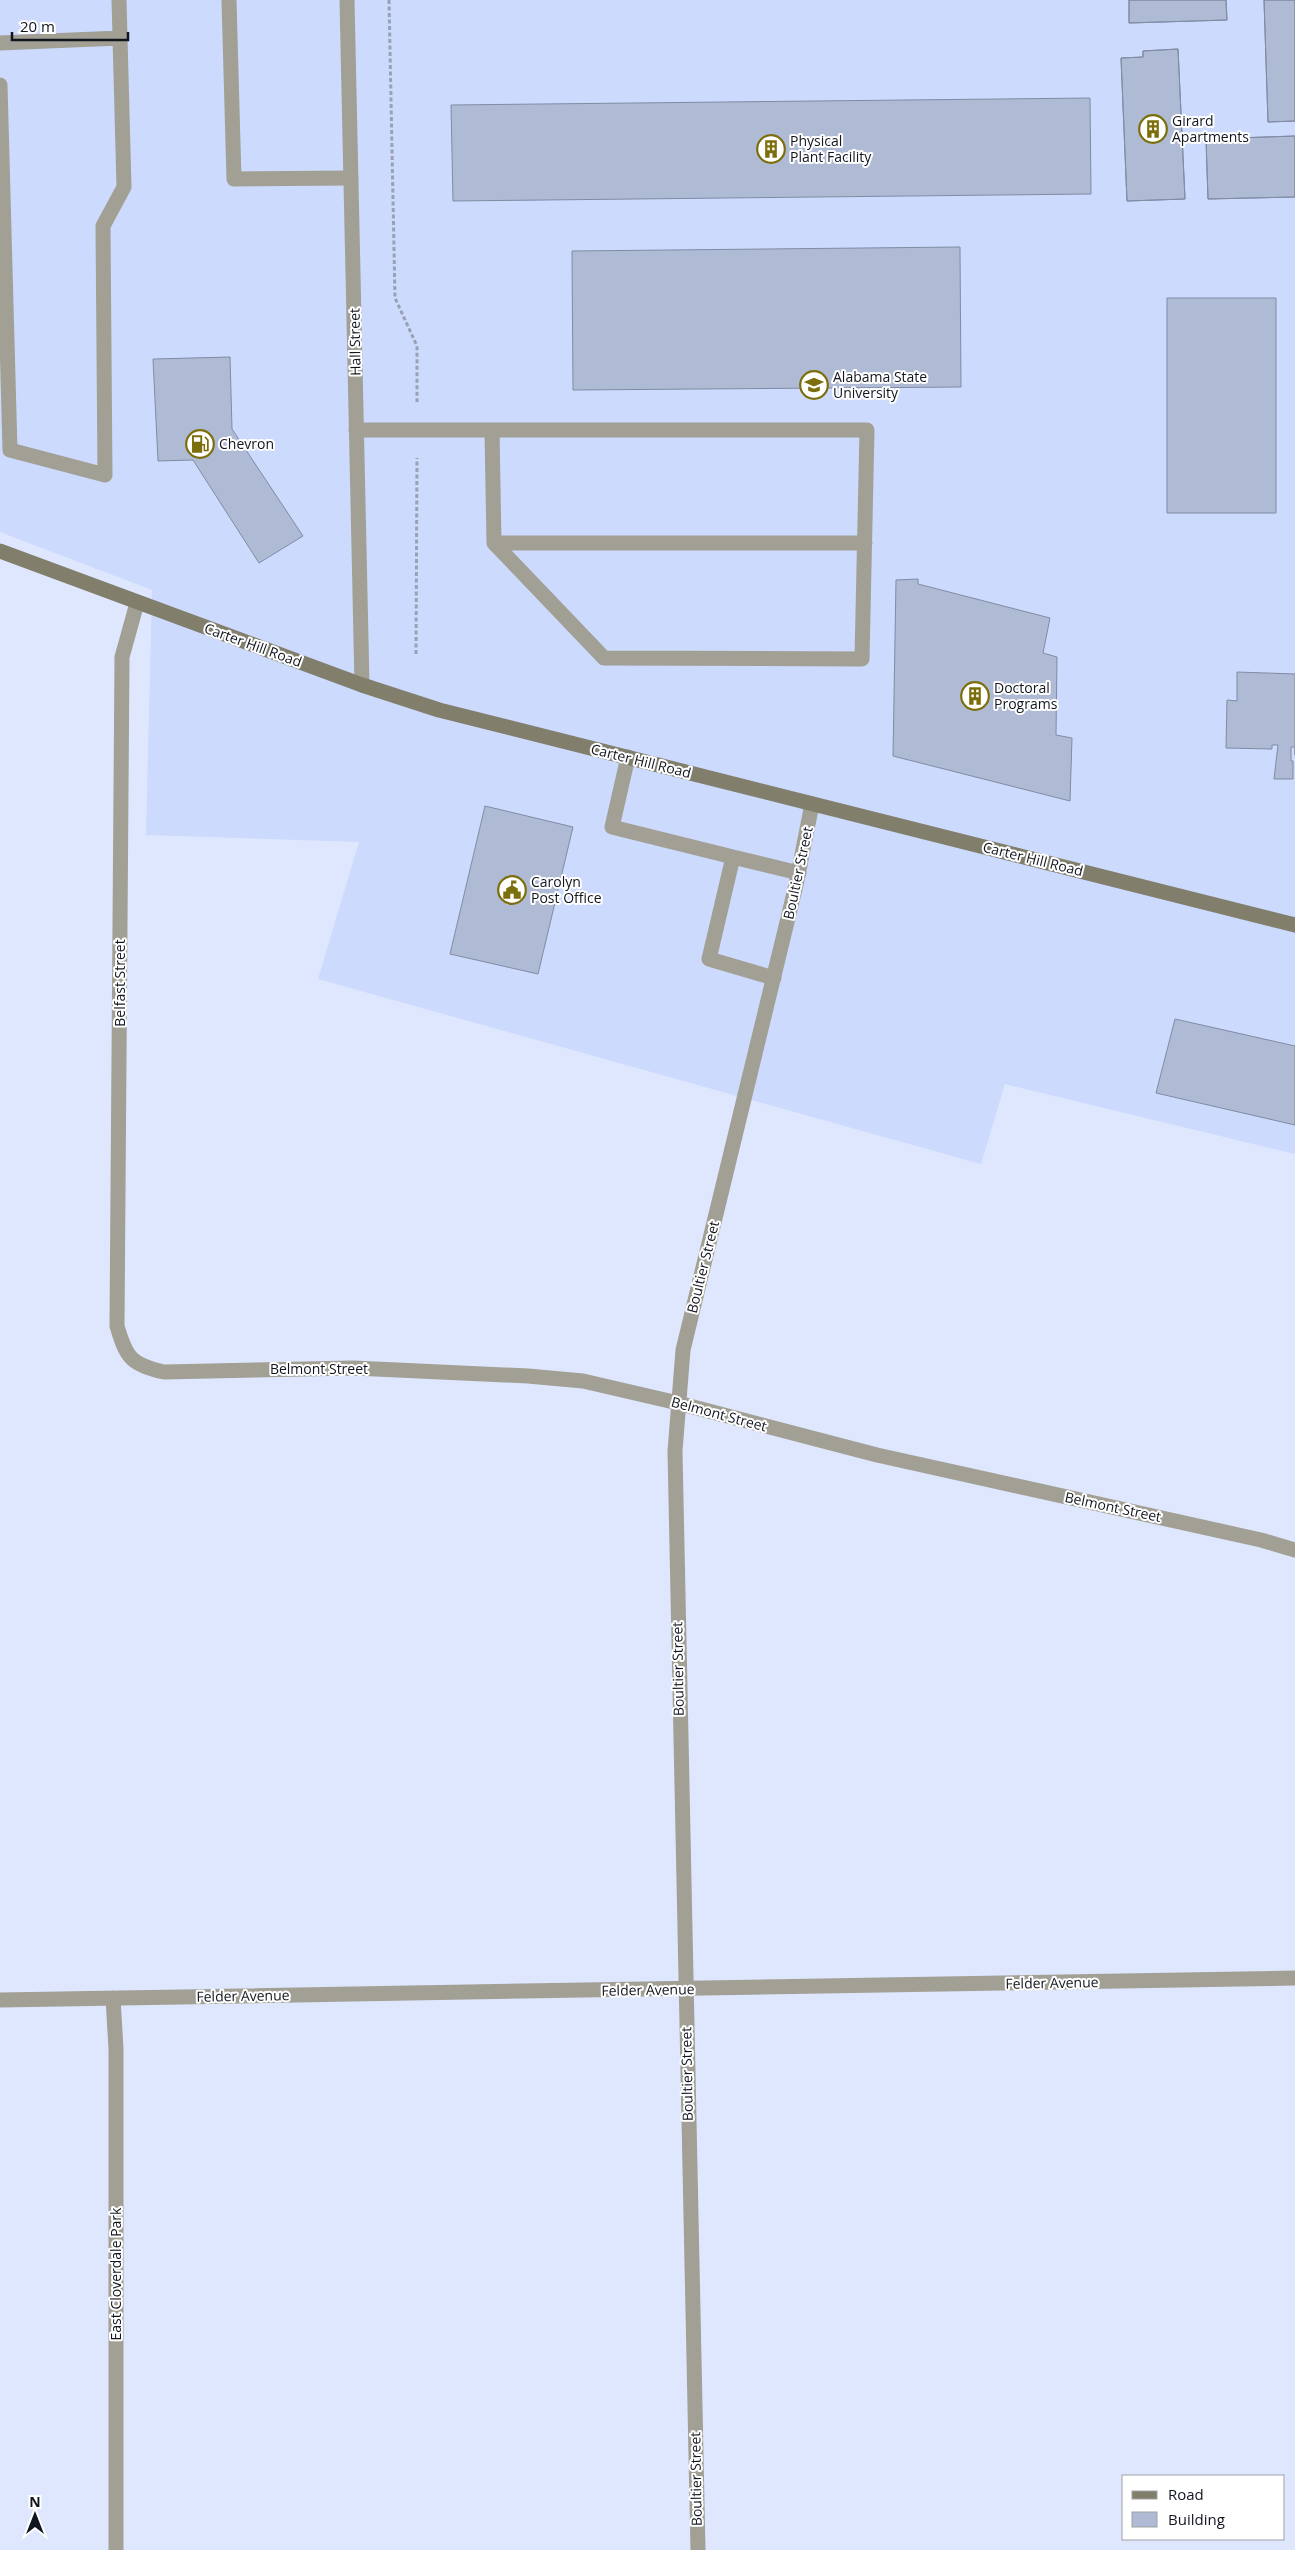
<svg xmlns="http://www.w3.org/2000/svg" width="1295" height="2550" viewBox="0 0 1295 2550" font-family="'Open Sans',sans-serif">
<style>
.built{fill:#ccdafd}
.building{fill:#afbad5;stroke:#808ba4}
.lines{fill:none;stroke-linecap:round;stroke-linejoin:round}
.path{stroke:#99a1b3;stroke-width:3;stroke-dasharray:4 2.5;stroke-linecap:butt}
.service{stroke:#a2a094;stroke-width:15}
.minor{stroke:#a2a094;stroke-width:15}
.secondary{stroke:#817e6c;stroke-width:15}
.labels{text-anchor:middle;stroke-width:4;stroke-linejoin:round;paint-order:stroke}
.poi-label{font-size:14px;fill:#11151e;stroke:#fff;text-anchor:start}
.street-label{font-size:14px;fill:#11151e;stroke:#fff}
</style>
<rect width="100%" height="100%" fill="#dee7fe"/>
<!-- built -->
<path class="built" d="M0,0H1295V1154L1005,1084L981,1164L318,979L359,842L146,835L152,590L0,532Z"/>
<!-- building -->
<path class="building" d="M1129,0H1226L1227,20L1129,23Z
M1129,0H1226L1227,20L1129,23Z
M1264,0H1295V121L1268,122Z
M1264,0H1295V121L1268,122Z
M1178,49L1185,199L1127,201L1121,58L1143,57V51Z
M1178,49L1185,199L1127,201L1121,58L1143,57V51Z
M1090,98L1091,194L453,201L451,105Z
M1295,136V197L1208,199L1206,139Z
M1295,136V197L1208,199L1206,139Z
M960,247L961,387L573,390L572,251Z
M1167,298H1276V513H1167Z
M230,357L232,429L303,536L259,563L193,460L158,461L153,359Z
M918,579V584L1050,618L1043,653L1057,657L1056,735L1072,738L1070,801L893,756L896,580Z
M1237,672L1295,674V755V747H1291V761H1293V779H1274L1278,745H1272V749L1226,748L1227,700L1237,701Z
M485,806L573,827L538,974L450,954Z
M1175,1019L1295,1046V1125L1156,1093Z"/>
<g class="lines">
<!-- path -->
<path class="path" d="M389,0L395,298L417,346V402
M416,654L417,458"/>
<!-- service -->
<path class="service" d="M229,0L234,179L351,178
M0,43L120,38
M0,85L10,450L105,475L103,226L124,187L119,0
M356,430C527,430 697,430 867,430L862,659L604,658L494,543L492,430
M494,543H865
M628,757L612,827L733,857L709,959L774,978
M733,857L799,873"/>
<!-- minor -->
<path class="minor" d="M347,0L362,685
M137,603L122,657L117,1326C126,1357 131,1365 164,1372L354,1368L528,1376L583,1381L678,1403L877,1455L1261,1540L1295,1550
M113,1998L116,2049V2550
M0,2000L1295,1978
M698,2550L675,1451L683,1350L796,885L812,804"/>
<!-- secondary -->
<path class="secondary" d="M0,551L362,685L439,710L1295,925"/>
</g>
<!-- icons -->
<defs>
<symbol id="building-ring" viewBox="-11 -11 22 22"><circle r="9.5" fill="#fff" stroke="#7c6e0b" stroke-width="1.5"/><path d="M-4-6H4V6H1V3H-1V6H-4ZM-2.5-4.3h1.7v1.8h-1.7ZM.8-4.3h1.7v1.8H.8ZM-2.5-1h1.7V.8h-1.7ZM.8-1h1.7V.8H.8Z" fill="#7c6e0b"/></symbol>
<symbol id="university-ring" viewBox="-11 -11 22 22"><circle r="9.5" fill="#fff" stroke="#7c6e0b" stroke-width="1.5"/><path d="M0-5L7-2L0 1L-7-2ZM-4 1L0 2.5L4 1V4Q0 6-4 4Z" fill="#7c6e0b"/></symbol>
<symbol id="fuel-ring" viewBox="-11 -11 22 22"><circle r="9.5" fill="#fff" stroke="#7c6e0b" stroke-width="1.5"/><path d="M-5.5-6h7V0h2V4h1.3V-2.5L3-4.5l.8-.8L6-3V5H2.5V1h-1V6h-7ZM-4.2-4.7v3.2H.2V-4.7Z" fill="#7c6e0b"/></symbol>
<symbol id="civic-ring" viewBox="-11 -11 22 22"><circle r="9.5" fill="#fff" stroke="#7c6e0b" stroke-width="1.5"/><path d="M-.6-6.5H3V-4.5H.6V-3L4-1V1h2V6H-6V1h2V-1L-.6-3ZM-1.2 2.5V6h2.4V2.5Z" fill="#7c6e0b"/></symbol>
</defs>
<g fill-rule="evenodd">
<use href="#building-ring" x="1137" y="113" width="32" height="32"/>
<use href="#building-ring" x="755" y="133" width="32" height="32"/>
<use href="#university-ring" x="798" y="369" width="32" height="32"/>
<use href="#fuel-ring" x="184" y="428" width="32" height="32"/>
<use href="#building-ring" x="959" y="680" width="32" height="32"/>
<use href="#civic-ring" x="496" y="874" width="32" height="32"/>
</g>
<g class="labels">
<!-- poi labels -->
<g class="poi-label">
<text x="1172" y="126">Girard<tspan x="1172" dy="16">Apartments</tspan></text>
<text x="790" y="146">Physical<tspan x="790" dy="16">Plant Facility</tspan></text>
<text x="833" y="382">Alabama State<tspan x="833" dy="16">University</tspan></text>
<text x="219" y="449">Chevron</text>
<text x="994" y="693">Doctoral<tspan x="994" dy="16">Programs</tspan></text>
<text x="531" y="887">Carolyn<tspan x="531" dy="16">Post Office</tspan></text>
</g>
<!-- street labels -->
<g class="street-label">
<text transform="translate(355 342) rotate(-91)" y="5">Hall Street</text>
<text transform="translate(253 645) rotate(20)" y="5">Carter Hill Road</text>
<text transform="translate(641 761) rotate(14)" y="5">Carter Hill Road</text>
<text transform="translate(1033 859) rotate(14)" y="5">Carter Hill Road</text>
<text transform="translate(798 873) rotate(-78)" y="5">Boultier Street</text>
<text transform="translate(120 983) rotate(-90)" y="5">Belfast Street</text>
<text transform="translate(703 1267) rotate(-76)" y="5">Boultier Street</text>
<text x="319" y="1374">Belmont Street</text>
<text transform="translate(719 1414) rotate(15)" y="5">Belmont Street</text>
<text transform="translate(1113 1507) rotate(12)" y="5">Belmont Street</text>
<text transform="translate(678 1669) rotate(-91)" y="5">Boultier Street</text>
<text transform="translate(1052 1983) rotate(-1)" y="5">Felder Avenue</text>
<text transform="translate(648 1990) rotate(-1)" y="5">Felder Avenue</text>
<text transform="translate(243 1996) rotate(-1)" y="5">Felder Avenue</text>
<text transform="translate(687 2074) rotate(-91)" y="5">Boultier Street</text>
<text transform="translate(116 2274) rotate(-90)" y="5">East Cloverdale Park</text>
<text transform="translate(696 2479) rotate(-91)" y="5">Boultier Street</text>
</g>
</g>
<!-- legend -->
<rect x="1122" y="2475" width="162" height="65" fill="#ffffff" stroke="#a0a1a5"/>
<rect x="1132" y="2491" width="25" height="8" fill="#817e6c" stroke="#a0a1a5"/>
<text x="1168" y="2500" font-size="15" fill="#11151e">Road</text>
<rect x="1132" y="2512" width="25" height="15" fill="#afbad5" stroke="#a0a1a5"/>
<text x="1168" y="2525" font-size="15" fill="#11151e">Building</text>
<!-- north arrow -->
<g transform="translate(35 2515)" stroke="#ffffff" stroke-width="4" paint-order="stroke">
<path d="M0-4L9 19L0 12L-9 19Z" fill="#11151e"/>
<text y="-8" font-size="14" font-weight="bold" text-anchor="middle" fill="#11151e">N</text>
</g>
<!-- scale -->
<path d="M12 32v8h116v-8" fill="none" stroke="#11151e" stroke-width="2.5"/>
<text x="20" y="32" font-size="15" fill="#11151e" stroke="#ffffff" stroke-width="4" paint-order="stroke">20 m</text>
</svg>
